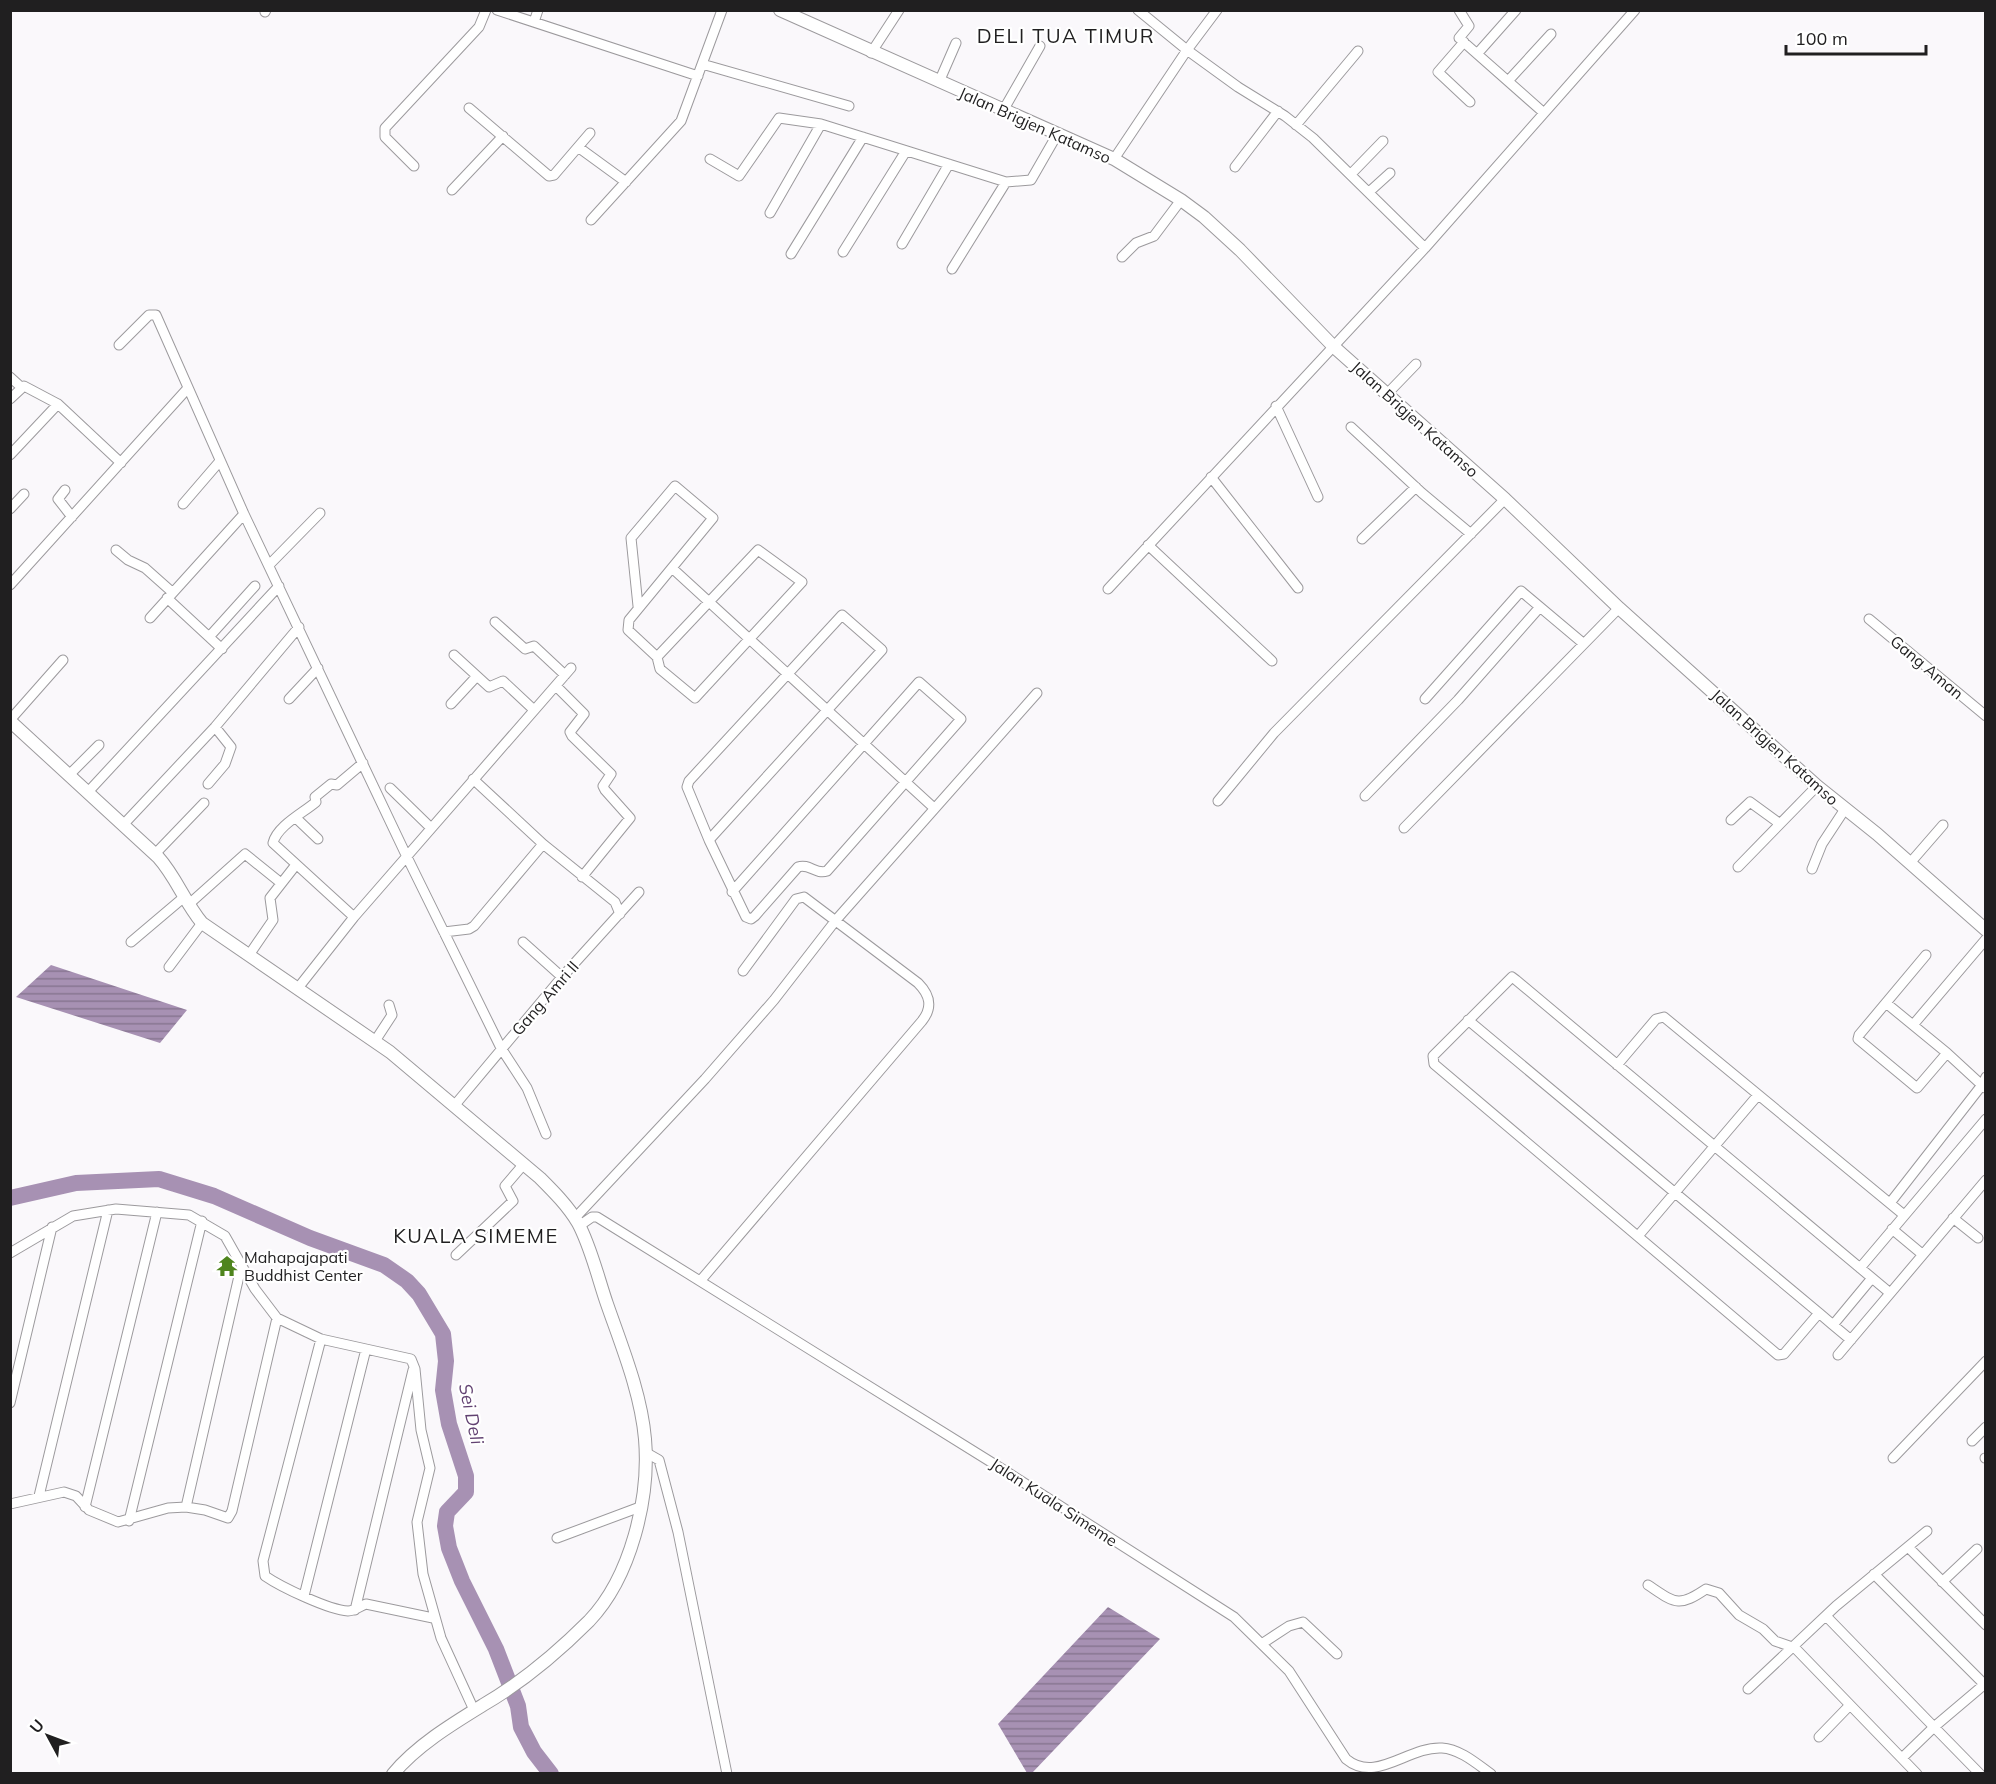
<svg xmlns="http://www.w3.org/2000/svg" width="1996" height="1784" viewBox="0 0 1996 1784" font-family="Mulish,sans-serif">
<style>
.water{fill:url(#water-rules)}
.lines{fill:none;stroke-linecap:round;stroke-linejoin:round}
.river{stroke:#a791b3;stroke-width:16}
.minor-casing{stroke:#9c9a9d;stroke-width:11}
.major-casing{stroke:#9c9a9d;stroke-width:14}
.minor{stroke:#fff;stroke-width:9}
.major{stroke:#fff;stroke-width:12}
.labels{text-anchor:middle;stroke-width:4.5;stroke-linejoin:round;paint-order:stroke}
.street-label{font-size:16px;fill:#201f20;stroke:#fff}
.poi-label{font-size:16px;fill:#201f20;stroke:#fff;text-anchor:start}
.water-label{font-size:18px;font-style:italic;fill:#614171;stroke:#fff}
.quarter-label{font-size:20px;letter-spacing:1.5px;fill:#201f20;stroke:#fff}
</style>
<defs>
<pattern id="water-rules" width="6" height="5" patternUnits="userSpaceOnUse" patternTransform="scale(1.5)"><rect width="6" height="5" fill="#a791b3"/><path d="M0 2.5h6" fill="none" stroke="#887691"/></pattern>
</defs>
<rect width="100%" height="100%" fill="#faf8fb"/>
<!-- water -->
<path class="water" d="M51,965L187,1010L160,1043L16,997Z
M1108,1607L1160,1639L1032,1773H1027L998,1724Z"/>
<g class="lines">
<!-- river -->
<path class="river" d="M10,1198L76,1183L159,1179L214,1196L310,1238L384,1265L407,1281L419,1294L443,1334L446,1361L443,1390L449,1424L466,1476V1492L447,1512L445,1526L449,1548L462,1581L496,1649L518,1706L521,1727L534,1752L551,1774"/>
<defs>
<path id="minor" d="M497,10L698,76
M1138,10L1187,50L1217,10
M1459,10L1469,26L1459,38L1544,113
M265,12L266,10
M534,22L538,10
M1464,42L1438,72L1470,102
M871,53L899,10
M1477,54L1516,10
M702,64L849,106
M1508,81L1551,34
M939,82L956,43
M469,108L549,176L554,175L578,147L626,182
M1004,109L1040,46
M1296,125L1358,51
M578,147L590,133
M710,159L739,176L779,118L821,124L1006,182L1031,180L1058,133
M1114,159L1187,50L1238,87L1285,116L1313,138L1425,248
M414,166L385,137V128L479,27L486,10
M1235,167L1278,111
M1351,174L1383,141
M452,190L503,136
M1369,192L1390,173
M770,213L821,124
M591,220L681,121L722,10
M902,244L949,164
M843,252L906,151
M791,254L863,137
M1122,257L1136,243L1154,236L1181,200
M952,269L1006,182
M119,345L149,315H156L244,514L407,857L501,1048L527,1088L546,1134
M10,377L21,387
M1387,394L1416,364
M10,399L24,386L58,404L121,463
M1276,406L1318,497
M1351,427L1422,493L1471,534
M10,455L58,404
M1211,477L1298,588
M65,490L58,499L72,517
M183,504L220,461
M10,509L24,494
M1362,539L1416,487
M1148,545L1272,661
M116,550L128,560L145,568L172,592
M269,565L320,513
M672,568L934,808
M10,585L188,388
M1108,589L1425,248L1635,10
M167,598L222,649
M638,606L631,538L675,486L713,518L629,620L628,630L657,657L758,550L802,582L695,698L660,669L657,657
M150,618L244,514
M1869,619L1986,716
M495,622L525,649L534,646L565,675
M209,637L255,586
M454,655L489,687L503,681L534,710
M556,686L584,714L570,732L572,736L611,774L603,786L605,790L630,818L582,877
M289,699L318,668
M1425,699L1521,591L1584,644
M451,704L477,676
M10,720L63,660
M70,774L99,745
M473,779L543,844L615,902L620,914
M208,784L225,764L231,747L215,727
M390,788L431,828
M88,792L279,586
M1365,796L1458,700L1540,607
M1218,801L1274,733L1505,499
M296,818L318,839
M1731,820L1750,802L1779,823
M123,825L215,727L299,627
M1404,828L1619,608
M709,840L882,650L842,615L689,781L687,787L709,840L746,917L751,919L755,916L798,867C809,863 816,875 827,871L961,719L919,682L732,892
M155,854L204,803
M1910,863L1943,825
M1738,867L1817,786
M1812,869L1822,844L1845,809
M188,905L245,854L281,883
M354,917L273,843C277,826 303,813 316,802L315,797L331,784L337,785L363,763
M444,932L469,929L474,926L543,844
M131,942L183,898
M523,942L562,977
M249,955L273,920L270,898L295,866
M169,967L202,923
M298,988L354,917L571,668
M1886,1003L1947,1053L1917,1088L1858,1039L1859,1035L1926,955
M1468,1020L1819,1313
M1913,1025L1986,939
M375,1041L392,1015L389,1005
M1947,1053L1985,1088
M1617,1065L1656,1019L1664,1017L1904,1215
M454,1106L562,977L639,892
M1890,1203L1982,1085L1986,1077
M575,1218L705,1079L774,1000L836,920L1037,693
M1953,1218L1978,1238
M579,1226L592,1217H597L1007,1472L1234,1617L1289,1671L1346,1759C1376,1784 1408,1746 1442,1748C1460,1749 1477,1764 1491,1774
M1892,1229L1922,1254
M1638,1236L1758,1095
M10,1253L73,1216L116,1209L189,1215L225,1236L255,1289L277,1318L321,1339L411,1359L415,1369L421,1430L430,1468L417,1522L423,1574L441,1638L474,1710
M456,1255L513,1201L505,1186L523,1165
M1860,1268L1986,1119
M1872,1278L1833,1325L1819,1313L1784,1354L1778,1355L1434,1064L1433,1056L1512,977L1516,980L1890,1293
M701,1280L922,1021C933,1007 930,995 918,983L804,897L796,899L743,971
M1833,1325L1851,1340
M321,1339L263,1561L265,1576C281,1587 329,1610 348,1611C355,1611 360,1606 366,1604L433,1618
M1838,1355L1986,1180
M10,1403L52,1227
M1972,1441L1986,1427
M645,1452L659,1460L678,1532L727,1774
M1893,1458L1986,1361
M1985,1458H1986
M39,1496L108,1210
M10,1504L64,1492L76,1496L89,1510L118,1522L168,1508L186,1507L205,1510L228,1518L232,1511L277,1318
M85,1507L157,1212
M186,1507L242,1263
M129,1521L202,1221
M557,1538L640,1507
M1908,1547L1986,1625
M1874,1574L1986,1686
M1942,1582L1977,1549
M1648,1585C1675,1603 1678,1608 1706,1589L1719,1593L1739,1615L1763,1629L1775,1641L1795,1648L1917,1774
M304,1596L366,1349
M355,1610L413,1370
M1826,1616L1934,1727L1902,1758
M1263,1643L1289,1626L1303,1622L1337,1654
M1748,1689L1836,1606L1927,1531
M1819,1737L1850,1705
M1980,1774L1934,1727L1986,1683"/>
<path id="major" d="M780,10L1114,159L1181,200L1204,217L1240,250L1334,347L1505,499L1619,608L1817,786L1877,834L1986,930
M10,721L158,857C176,877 184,901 202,923L390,1052L540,1178C554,1192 568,1206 578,1223C591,1247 598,1278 607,1304C622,1347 641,1393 645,1439C650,1498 631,1577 589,1621C558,1652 521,1683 483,1705C452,1724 416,1746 393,1774"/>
</defs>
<!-- minor casing -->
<use href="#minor" class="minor-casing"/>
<!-- major casing -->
<use href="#major" class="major-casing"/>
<!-- minor -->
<use href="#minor" class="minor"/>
<!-- major -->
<use href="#major" class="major"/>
</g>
<!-- icons -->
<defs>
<symbol id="temple-bare" viewBox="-9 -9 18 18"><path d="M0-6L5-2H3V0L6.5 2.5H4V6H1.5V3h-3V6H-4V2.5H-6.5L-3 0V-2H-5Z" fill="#4e841d" stroke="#fff" stroke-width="2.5" paint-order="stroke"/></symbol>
</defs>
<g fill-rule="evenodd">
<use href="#temple-bare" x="212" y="1251" width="30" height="30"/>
</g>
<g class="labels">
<!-- street labels -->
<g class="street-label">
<text transform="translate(1035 125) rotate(24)" y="6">Jalan Brigjen Katamso</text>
<text transform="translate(1415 419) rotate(42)" y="6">Jalan Brigjen Katamso</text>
<text transform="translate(1927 667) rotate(40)" y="6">Gang Aman</text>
<text transform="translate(1775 747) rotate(42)" y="6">Jalan Brigjen Katamso</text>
<text transform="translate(545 998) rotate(-49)" y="6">Gang Amri II</text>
<text transform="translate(1054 1502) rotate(33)" y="6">Jalan Kuala Simeme</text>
</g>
<!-- poi labels -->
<g class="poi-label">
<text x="244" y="1263">Mahapajapati<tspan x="244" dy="18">Buddhist Center</tspan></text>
</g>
<!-- water labels -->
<g class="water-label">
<text transform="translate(471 1414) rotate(78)" y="6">Sei Deli</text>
</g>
<!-- quarter labels -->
<g class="quarter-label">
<text x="1066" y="43">DELI TUA TIMUR</text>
<text x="476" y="1243">KUALA SIMEME</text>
</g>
</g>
<!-- border -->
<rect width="1996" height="1784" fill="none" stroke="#201f20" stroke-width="24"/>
<!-- north arrow -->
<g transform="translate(48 1736) rotate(311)" stroke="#ffffff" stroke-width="4.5" paint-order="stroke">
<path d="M0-4.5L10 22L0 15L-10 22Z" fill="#201f20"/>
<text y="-9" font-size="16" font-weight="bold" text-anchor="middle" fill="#201f20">U</text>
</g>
<!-- scale -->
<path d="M1786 45v9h140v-9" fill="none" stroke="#201f20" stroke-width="3"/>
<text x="1795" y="45" font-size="18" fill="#201f20" stroke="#ffffff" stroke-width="4.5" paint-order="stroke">100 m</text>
</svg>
